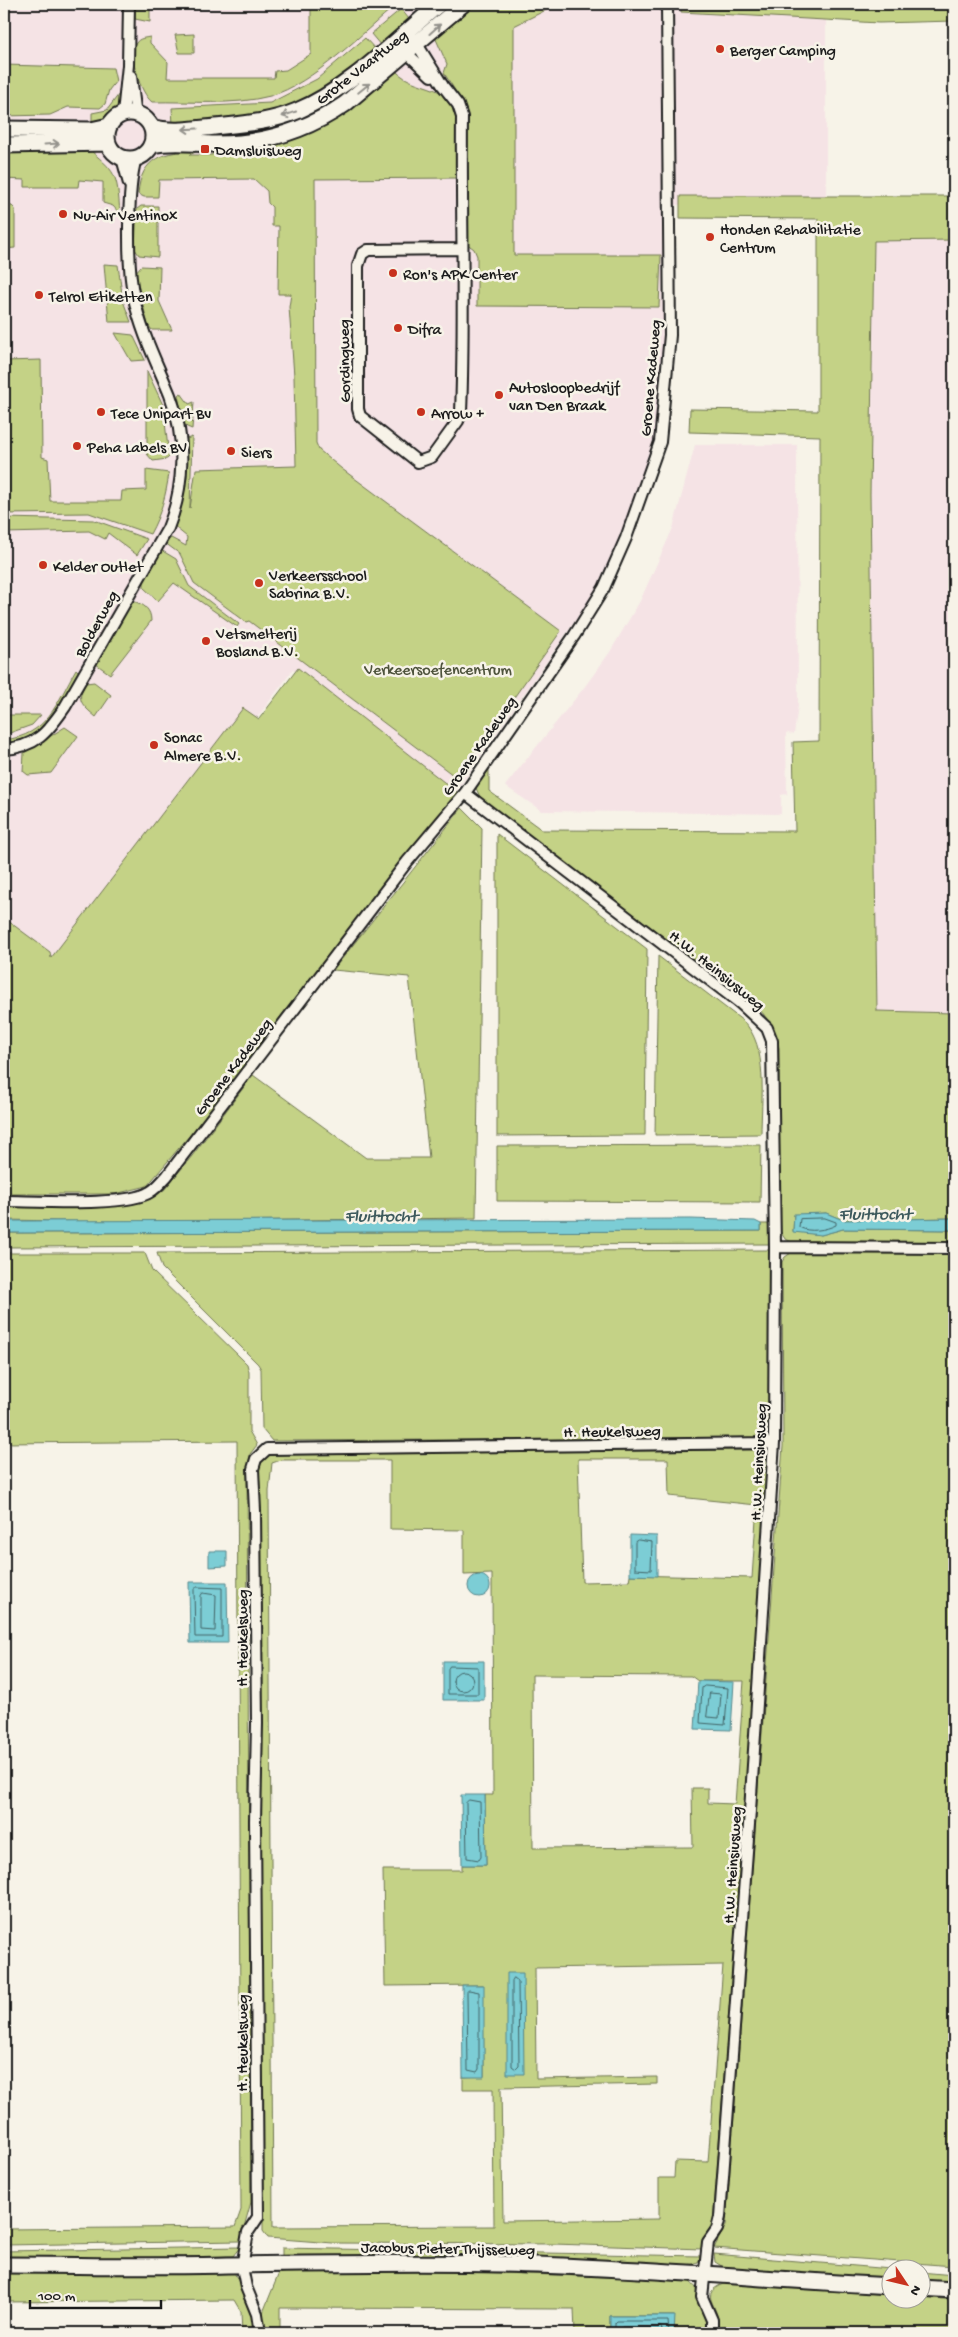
<svg xmlns="http://www.w3.org/2000/svg" width="958" height="2337" viewBox="0 0 958 2337" font-family="'Gochi Hand',sans-serif">
<style>
.built{fill:#f5e3e5}
.green{fill:#c4d286;stroke:#707751;fill-rule:evenodd}
.water{fill:#7ccdd5;stroke:#56868b}
.lines{fill:none;stroke-linecap:round;stroke-linejoin:round}
.shore{stroke:#426366;stroke-width:1}
.street-casing{stroke:#1c1c1c;stroke-width:14}
.secondary-casing{stroke:#1c1c1c;stroke-width:19}
.street{stroke:#f7f3e8;stroke-width:10}
.secondary{stroke:#f7f3e8;stroke-width:15}
.oneway{stroke:#94928c}
.poi-dot{fill:#c8321e;stroke:#f7f3e8;stroke-width:2}
.labels{text-anchor:middle;stroke-width:5;stroke-linejoin:round;paint-order:stroke}
.poi-label{font-size:16px;fill:#1c1c1c;stroke:#f7f3e8;text-anchor:start}
.street-label{font-size:16px;fill:#1c1c1c;stroke:#f7f3e8}
.park-label{font-size:16px;fill:#4e533c;stroke:#f7f3e8}
.water-label{font-size:18px;font-style:italic;fill:#3e5a5d;stroke:#f7f3e8}
</style>
<rect width="100%" height="100%" fill="#f7f3e8"/>
<filter id="ink" filterUnits="userSpaceOnUse"><feTurbulence type="fractalNoise" baseFrequency=".02" numOctaves="2"/><feDisplacementMap in="SourceGraphic" scale="10" xChannelSelector="R" yChannelSelector="G"/><feConvolveMatrix kernelMatrix="1 2 1 2 8 2 1 2 1" color-interpolation-filters="sRGB"/></filter>
<g filter="url(#ink)">
<!-- built -->
<path class="built" d="M4,4H826V209L676,205L668,421L629,544L453,796L293,670L65,974L4,932Z
M874,240H954V1013L877,1012L870,494Z
M695,445H797L798,705L794,734L786,733L787,794L781,795V814L542,811L505,786L583,689L610,652L640,601L673,528Z"/>
<!-- green -->
<path class="green" d="M134,4H150V22L135,19Z
M311,4H397C363,32 313,84 270,96C232,106 191,101 152,102C141,94 127,55 136,43C139,38 145,38 150,37V43L168,62L167,78H274L275,71L286,70L311,54Z
M474,4H600L554,6L514,26V255H661L659,307L477,306V256L474,249L466,243L465,115L463,103L444,73L447,64L435,37Z
M682,4H954V21L879,23L681,12Z
M401,9L409,19L381,46L371,34Z
M194,34V53H179L175,35Z
M365,38L376,50L334,85L273,115L173,125L172,108L270,103L317,79Z
M4,65L113,68L116,81L109,90L105,104L100,108L68,107L50,115L4,116Z
M394,69C407,84 425,84 442,93C463,104 458,158 458,178L315,179L316,443L319,450L342,469L561,631L457,778L249,621L246,622L194,583L180,554L165,543L171,538L186,546L187,537L176,528L175,524L184,491V440L192,437L190,508L196,469L296,466L294,376L289,307L291,294H278L279,226H272V207L268,203L267,191L254,179L159,180L158,197H144L138,194C141,157 164,151 198,151L189,155H212L215,147L274,142Z
M367,70L357,87L322,113L280,130L220,139L172,132L269,126Z
M119,94L121,95C119,113 108,120 92,126V113L107,110Z
M85,146C117,173 117,172 120,214L113,206L103,203V182L79,180L78,187H25V180L4,179V149Z
M680,196H954V240L874,241L870,494L877,1011L954,1013V1218L843,1220L826,1213L794,1215L793,1231L821,1235L843,1229L954,1230V1242L798,1244L785,1239L780,1231L779,1048C776,1033 769,1019 758,1008L481,799L474,784L489,758V791L542,830L795,831L793,742L819,741L820,436L689,432L690,409L818,411V219L680,218Z
M4,205L12,206L15,209V248L4,249Z
M141,206H158V257L139,255L135,249L137,209Z
M104,264L118,265L123,301L131,322H109Z
M141,266L160,267L159,301L172,330H152L148,325L135,273Z
M115,333L133,335L145,360L131,361Z
M41,360L42,457L48,459L50,501H121L122,491L146,490V470L169,473C166,495 161,514 150,534L89,513L4,514V361Z
M147,371L163,405L169,457L167,459L153,461L147,454Z
M181,393L189,404L194,402L192,429L187,427L183,423L178,395Z
M4,518L94,520L147,539L137,555L108,533L105,539L89,531L4,533Z
M161,550L176,559L189,586L239,624L237,627L174,583L158,601L144,588V579Z
M132,601C144,604 151,609 151,621L110,674L96,664Z
M298,668L458,793L290,1004L205,1117L147,1186L115,1194H4V918L50,952L51,958L243,708L259,719Z
M76,669L79,672C59,705 47,739 4,744V740C48,735 56,704 76,669Z
M94,682L111,695L96,717C82,705 75,700 86,683Z
M4,715H41L32,725L4,735Z
M65,727L78,736L51,773L28,775L23,771L24,753Z
M462,808L482,828L476,1218L119,1222L4,1220V1203L134,1201L164,1190L192,1156L253,1075L366,1158H429L409,977L333,970Z
M497,834L647,949L645,1135L497,1136Z
M658,956L743,1021C769,1046 761,1100 761,1134L655,1135Z
M761,1145L760,1202L497,1201V1146Z
M761,1224H773V1244L4,1247V1233L761,1231Z
M770,1250L772,1427L762,1438L272,1441L262,1429L261,1369L258,1364L162,1268L157,1253Z
M794,1251H954V2266L714,2248L726,2225L783,1446L782,1262L785,1257Z
M4,1253H145L152,1271L240,1357L247,1364L249,1372V1431L257,1445L250,1454L247,1473L251,2202L240,2241L4,2245V2229L235,2227L241,2210L237,1441L4,1443Z
M754,1450L765,1453L770,1462L713,2224L704,2238L702,2249L554,2244L333,2243L268,2238L263,2231V2223L259,1474L260,1463L267,1454ZM578,1459H668L669,1496L757,1505L752,1578L630,1575L629,1581L582,1582ZM281,1460H390V1529L464,1530V1575L492,1574L493,1795H485L486,1865H462V1870H383L385,1986L483,1985L484,2076L463,2077V2089H493L494,2226L273,2227L269,1491L272,1463ZM532,1675L691,1676L698,1681H744L735,1804L708,1803V1788H692L693,1847L533,1848ZM723,1965L708,2162L675,2161L674,2178H659V2219L503,2221L501,2087L657,2084V2077L536,2079L535,1968Z
M240,2247L233,2256L4,2260V2251Z
M282,2248L701,2256L698,2262L686,2267L303,2257L282,2256Z
M714,2254L891,2269L890,2281L725,2268L715,2262Z
M395,2269L687,2280C703,2289 710,2316 709,2333H674V2316H610V2333H575L574,2309L280,2308V2333H264L262,2315L279,2273L318,2270Z
M125,2270L234,2272L253,2313L252,2333H242L241,2312L234,2300L4,2302V2271Z
M920,2272L954,2275V2287L921,2284Z
M729,2282L890,2295V2300H920L921,2297L954,2300V2333H717C718,2329 719,2325 718,2321C717,2303 696,2292 729,2282Z"/>
<!-- water -->
<path class="water" d="M826,1213L843,1220L954,1218V1230L843,1229L821,1235L793,1232L794,1214Z
M691,1219L755,1221L761,1224V1231L4,1233V1221Z
M630,1535L657,1536V1576L630,1575Z
M209,1551H227V1566L209,1567Z
M468 1586a11 11 0 1 1 22 0a11 11 0 1 1-22 0Z
M189,1582H227L228,1643H190Z
M443,1661H484V1700H443Z
M698,1681L734,1682L731,1730L695,1729Z
M461,1795H485L486,1865H462Z
M507,1973H523L524,2074H507Z
M462,1985H484V2077H463Z
M610,2316H675L674,2333H610Z"/>
<g class="lines">
<!-- shore -->
<path class="shore" d="M825,1218L836,1222V1225C826,1230 809,1233 799,1227L800,1219Z
M638,1540L652,1542L651,1570L635,1569V1542Z
M197,1587L222,1588V1637H195L194,1590Z
M203,1593L216,1595L215,1631L201,1630V1596Z
M450,1666L478,1667V1694H448V1669Z
M453 1681a10 10 0 1 1 20 0a10 10 0 1 1-20 0Z
M705,1686L728,1688L725,1725L700,1723L702,1688Z
M710,1693L721,1694L719,1718L707,1717Z
M469,1800L480,1802L481,1857L479,1860L467,1858L466,1803Z
M514,1978L518,1981L519,2066L516,2069L512,2066V1981Z
M469,1990L479,1992V2069L477,2072L468,2070L467,1992Z
M615,2333V2323L617,2321H668L669,2333
M621,2333L623,2327H661L663,2333"/>
<defs>
<path id="street" d="M412,42L417,44L443,86L458,105L462,117C461,215 465,314 461,412L458,421L432,457L418,462L360,416L358,409V266L362,254L368,250L462,249
M404,46L407,53L431,76
M131,76L135,108L138,115
M123,114L128,65L129,4
M122,158L129,184
M4,749C36,747 47,733 65,707L168,528C185,486 186,437 170,395C157,363 141,332 134,298C127,267 127,188 136,158
M465,793L741,1004L767,1028L772,1041L775,1247L774,1443L750,1811L720,2217L717,2229L708,2242L702,2297L712,2320V2333
M4,1201C34,1201 128,1207 150,1192C157,1188 162,1181 167,1176L407,862L465,793L574,636L604,588L626,538L660,442L670,335L667,4
M775,1247L954,1248
M260,2333L257,2314L246,2287L242,2267L248,2232L258,2217L255,1821L257,1723L255,1511L253,1469L256,1459L267,1449L774,1443"/>
<path id="secondary" d="M107 136a23 23 0 1 1 46 0a23 23 0 1 1-46 0Z
M151,127C171,133 194,129 215,127C243,124 271,122 297,111C348,90 396,40 439,4
M4,129L91,130L109,126
M4,145L108,143
M151,145C172,140 194,144 216,144C263,144 306,131 345,104L463,4
M4,2265C78,2265 152,2267 227,2265C319,2264 411,2262 503,2264C632,2267 761,2279 890,2286
M920,2288L954,2290"/>
</defs>
<!-- street casing -->
<use href="#street" class="street-casing"/>
<!-- secondary casing -->
<use href="#secondary" class="secondary-casing"/>
<!-- street -->
<use href="#street" class="street"/>
<!-- secondary -->
<use href="#secondary" class="secondary"/>
</g>
<!-- one-way arrows -->
<defs><path id="oneway-shaft" d="M-6 0H5M1.5-3L5.5 0L1.5 3" fill="none" stroke-width="1.6" stroke-linecap="round" stroke-linejoin="round" transform="scale(1.25)"/></defs>
<g class="oneway">
<use href="#oneway-shaft" transform="translate(435 29) rotate(-42)"/>
<use href="#oneway-shaft" transform="translate(364 88) rotate(-39)"/>
<use href="#oneway-shaft" transform="translate(289 114) rotate(161)"/>
<use href="#oneway-shaft" transform="translate(190 129) rotate(177)"/>
<use href="#oneway-shaft" transform="translate(52 144) rotate(-4)"/>
</g>
</g>
<!-- markers -->
<g class="poi-dot">
<circle cx="720" cy="49" r="5"/>
<rect x="200" y="144" width="10" height="10" rx="2.5"/>
<circle cx="63" cy="214" r="5"/>
<circle cx="710" cy="237" r="5"/>
<circle cx="393" cy="273" r="5"/>
<circle cx="39" cy="295" r="5"/>
<circle cx="398" cy="328" r="5"/>
<circle cx="499" cy="395" r="5"/>
<circle cx="101" cy="412" r="5"/>
<circle cx="421" cy="412" r="5"/>
<circle cx="77" cy="446" r="5"/>
<circle cx="231" cy="451" r="5"/>
<circle cx="43" cy="565" r="5"/>
<circle cx="259" cy="583" r="5"/>
<circle cx="206" cy="641" r="5"/>
<circle cx="154" cy="745" r="5"/>
</g>
<g class="labels">
<!-- poi labels -->
<g class="poi-label">
<text x="730" y="55">Berger Camping</text>
<text x="215" y="155">Damsluisweg</text>
<text x="73" y="220">Nu-Air Ventinox</text>
<text x="720" y="234">Honden Rehabilitatie<tspan x="720" dy="18">Centrum</tspan></text>
<text x="403" y="279">Ron's APK Center</text>
<text x="49" y="301">Telrol Etiketten</text>
<text x="408" y="334">Difra</text>
<text x="509" y="392">Autosloopbedrijf<tspan x="509" dy="18">van Den Braak</tspan></text>
<text x="111" y="418">Tece Unipart Bv</text>
<text x="431" y="418">Arrow +</text>
<text x="87" y="452">Peha Labels BV</text>
<text x="241" y="457">Siers</text>
<text x="53" y="571">Kelder Outlet</text>
<text x="269" y="580">Verkeersschool<tspan x="269" dy="18">Sabrina B.V.</tspan></text>
<text x="216" y="638">Vetsmelterij<tspan x="216" dy="18">Bosland B.V.</tspan></text>
<text x="164" y="742">Sonac<tspan x="164" dy="18">Almere B.V.</tspan></text>
</g>
<!-- street labels -->
<g class="street-label">
<text transform="translate(361 66) rotate(-38)" y="6">Grote Vaartweg</text>
<text transform="translate(343 361) rotate(-91)" y="6">Gordingweg</text>
<text transform="translate(649 378) rotate(-85)" y="6">Groene Kadeweg</text>
<text transform="translate(95 623) rotate(-61)" y="6">Bolderweg</text>
<text transform="translate(478 745) rotate(-55)" y="6">Groene Kadeweg</text>
<text transform="translate(718 969) rotate(39)" y="6">H.W. Heinsiusweg</text>
<text transform="translate(232 1066) rotate(-53)" y="6">Groene Kadeweg</text>
<text transform="translate(612 1430) rotate(-1)" y="6">H. Heukelsweg</text>
<text transform="translate(757 1462) rotate(-87)" y="6">H.W. Heinsiusweg</text>
<text transform="translate(241 1638) rotate(-90)" y="6">H. Heukelsweg</text>
<text transform="translate(731 1865) rotate(-86)" y="6">H.W. Heinsiusweg</text>
<text transform="translate(241 2043) rotate(-90)" y="6">H. Heukelsweg</text>
<text transform="translate(448 2247) rotate(1)" y="6">Jacobus Pieter Thijsseweg</text>
</g>
<!-- park labels -->
<g class="park-label">
<text x="438" y="674">Verkeersoefencentrum</text>
</g>
<!-- water labels -->
<g class="water-label">
<text x="875" y="1219">Fluittocht</text>
<text x="381" y="1221">Fluittocht</text>
</g>
</g>
<!-- margin -->
<rect width="958" height="2337" fill="none" stroke="#f7f3e8" stroke-width="20"/>
<rect x="10" y="10" width="938" height="2317" fill="none" stroke="#1c1c1c" stroke-width="2" filter="url(#ink)"/>
<!-- north arrow -->
<g transform="translate(906 2284) rotate(125)"><circle r="24" fill="#f7f3e8" stroke="#9f9d96"/>
<path d="M0-4L9 19L0 12L-9 19Z" fill="#c8321e"/>
<text y="-8" font-size="14" font-weight="bold" text-anchor="middle" fill="#1c1c1c">N</text>
</g>
<!-- scale -->
<path d="M30 2300v8h131v-8" fill="none" stroke="#1c1c1c" stroke-width="2.5"/>
<text x="38" y="2300" font-size="15" fill="#1c1c1c" stroke="#f7f3e8" stroke-width="4" paint-order="stroke">100 m</text>
</svg>
